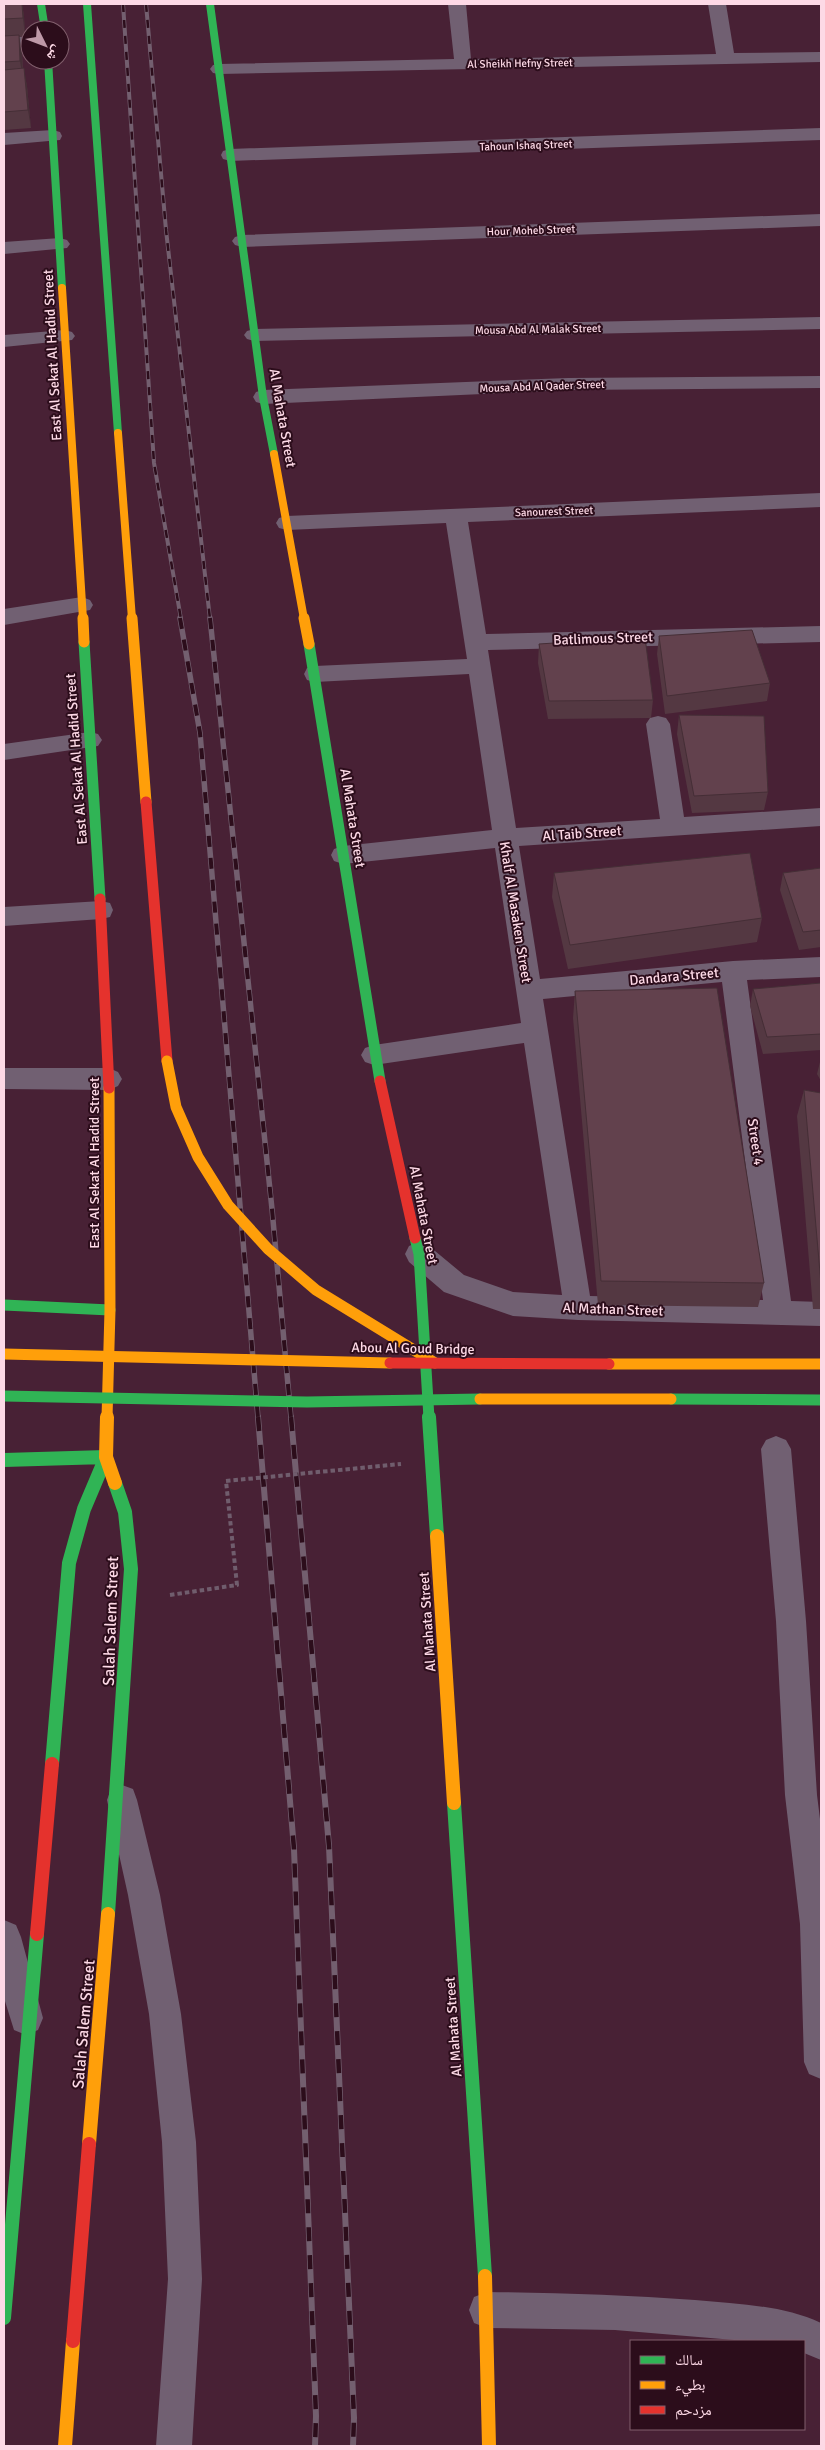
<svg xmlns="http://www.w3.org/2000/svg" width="825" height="2450" viewBox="0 0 825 2450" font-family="Signika,'Noto Naskh Arabic',sans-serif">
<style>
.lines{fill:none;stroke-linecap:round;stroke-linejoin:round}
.path{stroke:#705d6d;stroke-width:4;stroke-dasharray:4.5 3;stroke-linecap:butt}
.lane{fill:#716072;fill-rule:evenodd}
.street{fill:#716072;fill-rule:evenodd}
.fast-far2{stroke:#30b455;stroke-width:8}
.fast-far1{stroke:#30b455;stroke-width:11}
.fast{stroke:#30b455;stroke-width:14}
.slow-far2{stroke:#ff9f0a;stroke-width:8}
.slow-far1{stroke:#ff9f0a;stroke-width:11}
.slow{stroke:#ff9f0a;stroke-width:14}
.jam-far1{stroke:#e5322d;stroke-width:11}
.jam{stroke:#e5322d;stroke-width:14}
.rail-far2-casing{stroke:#735f6f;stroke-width:4}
.rail-far1-casing{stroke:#735f6f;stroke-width:5.5}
.rail-casing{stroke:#735f6f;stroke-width:6}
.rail-far2{stroke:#2c0d1b;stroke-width:2.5;stroke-dasharray:8;stroke-linecap:butt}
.rail-far1{stroke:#2c0d1b;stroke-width:4;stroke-dasharray:11;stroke-linecap:butt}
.rail{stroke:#2c0d1b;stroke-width:4.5;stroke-dasharray:14;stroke-linecap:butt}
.path-bridge{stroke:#705d6d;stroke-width:4;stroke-dasharray:4.5 3;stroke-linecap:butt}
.fast-bridge{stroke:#30b455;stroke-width:11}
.slow-bridge{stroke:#ff9f0a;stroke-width:11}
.jam-bridge{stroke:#e5322d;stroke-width:11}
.wall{fill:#543842}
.shaded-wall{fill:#452e36}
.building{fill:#62414d;stroke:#452e36}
.labels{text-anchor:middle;stroke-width:4;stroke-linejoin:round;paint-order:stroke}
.far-street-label{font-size:11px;fill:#fdd9e6;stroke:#2c0d1b}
.street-label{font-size:14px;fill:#fdd9e6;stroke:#2c0d1b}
.near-street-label{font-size:16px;fill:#fdd9e6;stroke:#2c0d1b}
</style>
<rect width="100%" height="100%" fill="#482135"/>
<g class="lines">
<!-- path -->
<path class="path" d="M170,1595L237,1585L226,1481"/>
<!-- lane -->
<path class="lane" d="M122,1785L133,1789L137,1800L160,1895L181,2014L196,2142L202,2279L192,2446H156L168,2279L162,2142L149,2014L128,1895L107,1800L111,1789Z"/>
<!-- street -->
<path class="street" d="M448,4H466L471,59L716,54L708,4H726L734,53L821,52V62L219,74L213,73L210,69L213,65L219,64L454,59Z
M30,36V46L4,48V38Z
M821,128V140L230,161L223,159L221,155L223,151L230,149Z
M53,130L60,132L62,136L60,140L4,145V133Z
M821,214V226L242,247L235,245L232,241L235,237L242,235Z
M60,238L67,240L70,244L67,248L4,254V242Z
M821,317V329L254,341L247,339L244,335L247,331L254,329Z
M65,330L72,332L75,336L72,340L4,347V335Z
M821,376V388L568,390L263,404L256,402L253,397L256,392L263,390L568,378Z
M821,493V507L468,522L486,634L821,626V642L488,650L516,828L660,819L646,724L650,718L658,716L666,718L670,724L684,817L821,808V826L519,846L540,979L733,961L821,957V977L747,980L791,1301L821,1302V1326L578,1320L513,1316L444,1292L409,1262L405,1254L409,1246L419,1242L429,1246L464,1275L513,1292L562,1295L524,1043L374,1065L365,1062L361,1055L365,1048L374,1045L521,1023L495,848L343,864L334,861L331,855L334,849L343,846L492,830L469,674L315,682L307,680L304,674L307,668L315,666L467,659L446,523L287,530L279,528L276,523L279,518L287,516ZM722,982L763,1300L590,1296L543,999Z
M82,597L90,600L93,605L90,610L4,625V609Z
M90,732L98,734L102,740L98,746L4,760V744Z
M101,901L110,903L113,910L110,917L101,919L4,926V907Z
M4,1068H109L118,1072L122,1079L118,1086L109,1090L4,1089Z
M776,1436L786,1440L791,1449L806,1621L817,1795L821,1827V2079L809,2074L804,2062L800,1924L785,1795L776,1621L761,1449L766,1440Z
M4,1920L16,1925L21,1937L43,2018L38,2030L26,2035L14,2030L4,1998Z
M487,2292C557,2293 626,2295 695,2300C738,2304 782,2305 821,2323V2360L804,2353V2341H746L615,2330L487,2328L474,2323L469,2310L474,2297Z"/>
<!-- fast-far2 -->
<path class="fast-far2" d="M41,4L45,30
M87,4L118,433
M210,4L263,397L274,454
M48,60L62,288"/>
<!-- fast-far1 -->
<path class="fast-far1" d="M84,642L100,899
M309,644L380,1081
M415,1238L419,1254L429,1418
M4,1305L110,1310"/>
<!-- fast -->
<path class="fast" d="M429,1417L437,1536
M4,1460L106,1457
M52,1764L69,1563L84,1509L106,1457
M454,1803L485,2276
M108,1914L131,1569L125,1512L115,1483
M4,2318L37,1934"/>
<!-- slow-far2 -->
<path class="slow-far2" d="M62,288L83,619
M118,433L132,619
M274,454L304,619"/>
<!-- slow-far1 -->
<path class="slow-far1" d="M83,618L84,642
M132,618L146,802
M304,618L309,644
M107,1418L110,1310L109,1088"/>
<!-- slow -->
<path class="slow" d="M107,1417L106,1457L115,1483
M437,1536L454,1803
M89,2144L108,1914
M485,2276L489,2446
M65,2446L73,2341"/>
<!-- jam-far1 -->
<path class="jam-far1" d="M146,802L167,1061
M100,899L109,1088
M380,1081L415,1238"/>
<!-- jam -->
<path class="jam" d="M37,1934L52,1764
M73,2341L89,2144"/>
<defs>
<path id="rail-far2" d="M123,4L154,463L181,619
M146,4L166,230L210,619"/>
<path id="rail-far1" d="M180,618L200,733L258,1418
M210,618L272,1209L291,1418"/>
<path id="rail" d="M258,1417L294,1849L316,2416L315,2446
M291,1417L329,1846L354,2418L353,2446"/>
</defs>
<!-- rail-far2 casing -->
<use href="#rail-far2" class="rail-far2-casing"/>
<!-- rail-far1 casing -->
<use href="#rail-far1" class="rail-far1-casing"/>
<!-- rail casing -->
<use href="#rail" class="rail-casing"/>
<!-- rail-far2 -->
<use href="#rail-far2" class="rail-far2"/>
<!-- rail-far1 -->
<use href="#rail-far1" class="rail-far1"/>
<!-- rail -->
<use href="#rail" class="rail"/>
<!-- path-bridge -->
<path class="path-bridge" d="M226,1481L401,1464"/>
<!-- fast-bridge -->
<path class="fast-bridge" d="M4,1396L307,1402L480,1399
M671,1399L821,1400"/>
<!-- slow-bridge -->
<path class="slow-bridge" d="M167,1061L176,1107L198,1157L228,1205L268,1249L316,1290L435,1363
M4,1354L390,1363
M609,1364H821
M480,1399H671"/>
<!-- jam-bridge -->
<path class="jam-bridge" d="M390,1363L609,1364"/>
</g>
<!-- wall -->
<path class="wall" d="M4,4H22L24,16L25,36L19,37L22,53L23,68L27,86L31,128L4,130Z
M659,636L770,683L767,701L665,714L657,654Z
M539,644L653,700L651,718L548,719L538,663Z
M679,715L768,792L764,810L692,813L677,734Z
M821,868V947L799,950L780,890L783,873Z
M554,873L762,918L757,942L568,969L552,897Z
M821,983V1050L763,1054L750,1006L753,989Z
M575,991L764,1283L758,1307L598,1305L573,1018Z
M821,1058V1081L817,1074Z
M804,1090L821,1093V1309H813L797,1116Z"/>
<!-- shaded-wall -->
<path class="shaded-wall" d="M22,4L24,16L25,36L23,18Z
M19,35L22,53L23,80L20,61Z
M24,68L27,86L31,128L28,110Z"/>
<!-- building -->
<path class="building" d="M4,4H22L23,18L4,19Z
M19,35L20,61L4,62V36Z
M24,68L28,110L4,112V70Z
M752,630L770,683L667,696L659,636Z
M645,637L653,700L549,701L539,644Z
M679,715L764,716L768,792L694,796Z
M750,853L762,918L570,945L554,873Z
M821,868V930L803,932L783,873Z
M821,983V1034L767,1037L753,989Z
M717,988L764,1283L601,1281L575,991Z
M804,1090L821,1093V1284Z"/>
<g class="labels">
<!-- far-street labels -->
<g class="far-street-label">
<text transform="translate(520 63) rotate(-1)" y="4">Al Sheikh Hefny Street</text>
<text transform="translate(526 145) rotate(-2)" y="4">Tahoun Ishaq Street</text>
<text transform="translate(531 230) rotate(-2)" y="4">Hour Moheb Street</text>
<text transform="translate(538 329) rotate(-1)" y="4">Mousa Abd Al Malak Street</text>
<text transform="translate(542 386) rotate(-2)" y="4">Mousa Abd Al Qader Street</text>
<text transform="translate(554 511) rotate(-2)" y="4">Sanourest Street</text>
</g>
<!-- street labels -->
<g class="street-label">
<text transform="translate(52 355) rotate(-93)" y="5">East Al Sekat Al Hadid Street</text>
<text transform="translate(283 418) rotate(80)" y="5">Al Mahata Street</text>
<text transform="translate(603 638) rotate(-2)" y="5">Batlimous Street</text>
<text transform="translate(76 759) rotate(-94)" y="5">East Al Sekat Al Hadid Street</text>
<text transform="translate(353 818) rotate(81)" y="5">Al Mahata Street</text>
<text transform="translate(582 833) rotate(-4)" y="5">Al Taib Street</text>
<text transform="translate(516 912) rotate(81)" y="5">Khalf Al Masaken Street</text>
<text transform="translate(674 976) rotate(-5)" y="5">Dandara Street</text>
<text transform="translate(756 1142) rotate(82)" y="5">Street 4</text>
<text transform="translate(94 1163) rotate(-90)" y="5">East Al Sekat Al Hadid Street</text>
<text transform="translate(424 1215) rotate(79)" y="5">Al Mahata Street</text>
<text transform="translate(613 1309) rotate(2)" y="5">Al Mathan Street</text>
<text transform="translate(413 1348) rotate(1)" y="5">Abou Al Goud Bridge</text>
<text transform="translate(427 1622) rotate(-94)" y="5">Al Mahata Street</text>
<text transform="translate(453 2027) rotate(-94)" y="5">Al Mahata Street</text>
</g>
<!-- near-street labels -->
<g class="near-street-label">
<text transform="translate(110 1621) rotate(-88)" y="6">Salah Salem Street</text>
<text transform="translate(83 2024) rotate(-85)" y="6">Salah Salem Street</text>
</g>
</g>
<!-- border -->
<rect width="825" height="2450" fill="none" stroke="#fdd9e6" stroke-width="10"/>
<!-- legend -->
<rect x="630" y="2340" width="175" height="90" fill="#2c0d1b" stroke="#805f6c"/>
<rect x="640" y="2356" width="25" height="8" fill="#30b455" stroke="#805f6c"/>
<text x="675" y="2365" font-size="15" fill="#fdd9e6">سالك</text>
<rect x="640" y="2381" width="25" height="8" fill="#ff9f0a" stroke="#805f6c"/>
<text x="675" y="2390" font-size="15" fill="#fdd9e6">بطيء</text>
<rect x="640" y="2406" width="25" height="8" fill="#e5322d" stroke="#805f6c"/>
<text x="675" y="2415" font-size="15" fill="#fdd9e6">مزدحم</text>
<!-- north arrow -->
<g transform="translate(45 45) rotate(132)"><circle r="24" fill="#2c0d1b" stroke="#805f6c"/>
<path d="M0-4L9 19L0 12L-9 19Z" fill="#be99a8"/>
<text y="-8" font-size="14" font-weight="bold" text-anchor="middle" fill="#fdd9e6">ش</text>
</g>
</svg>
